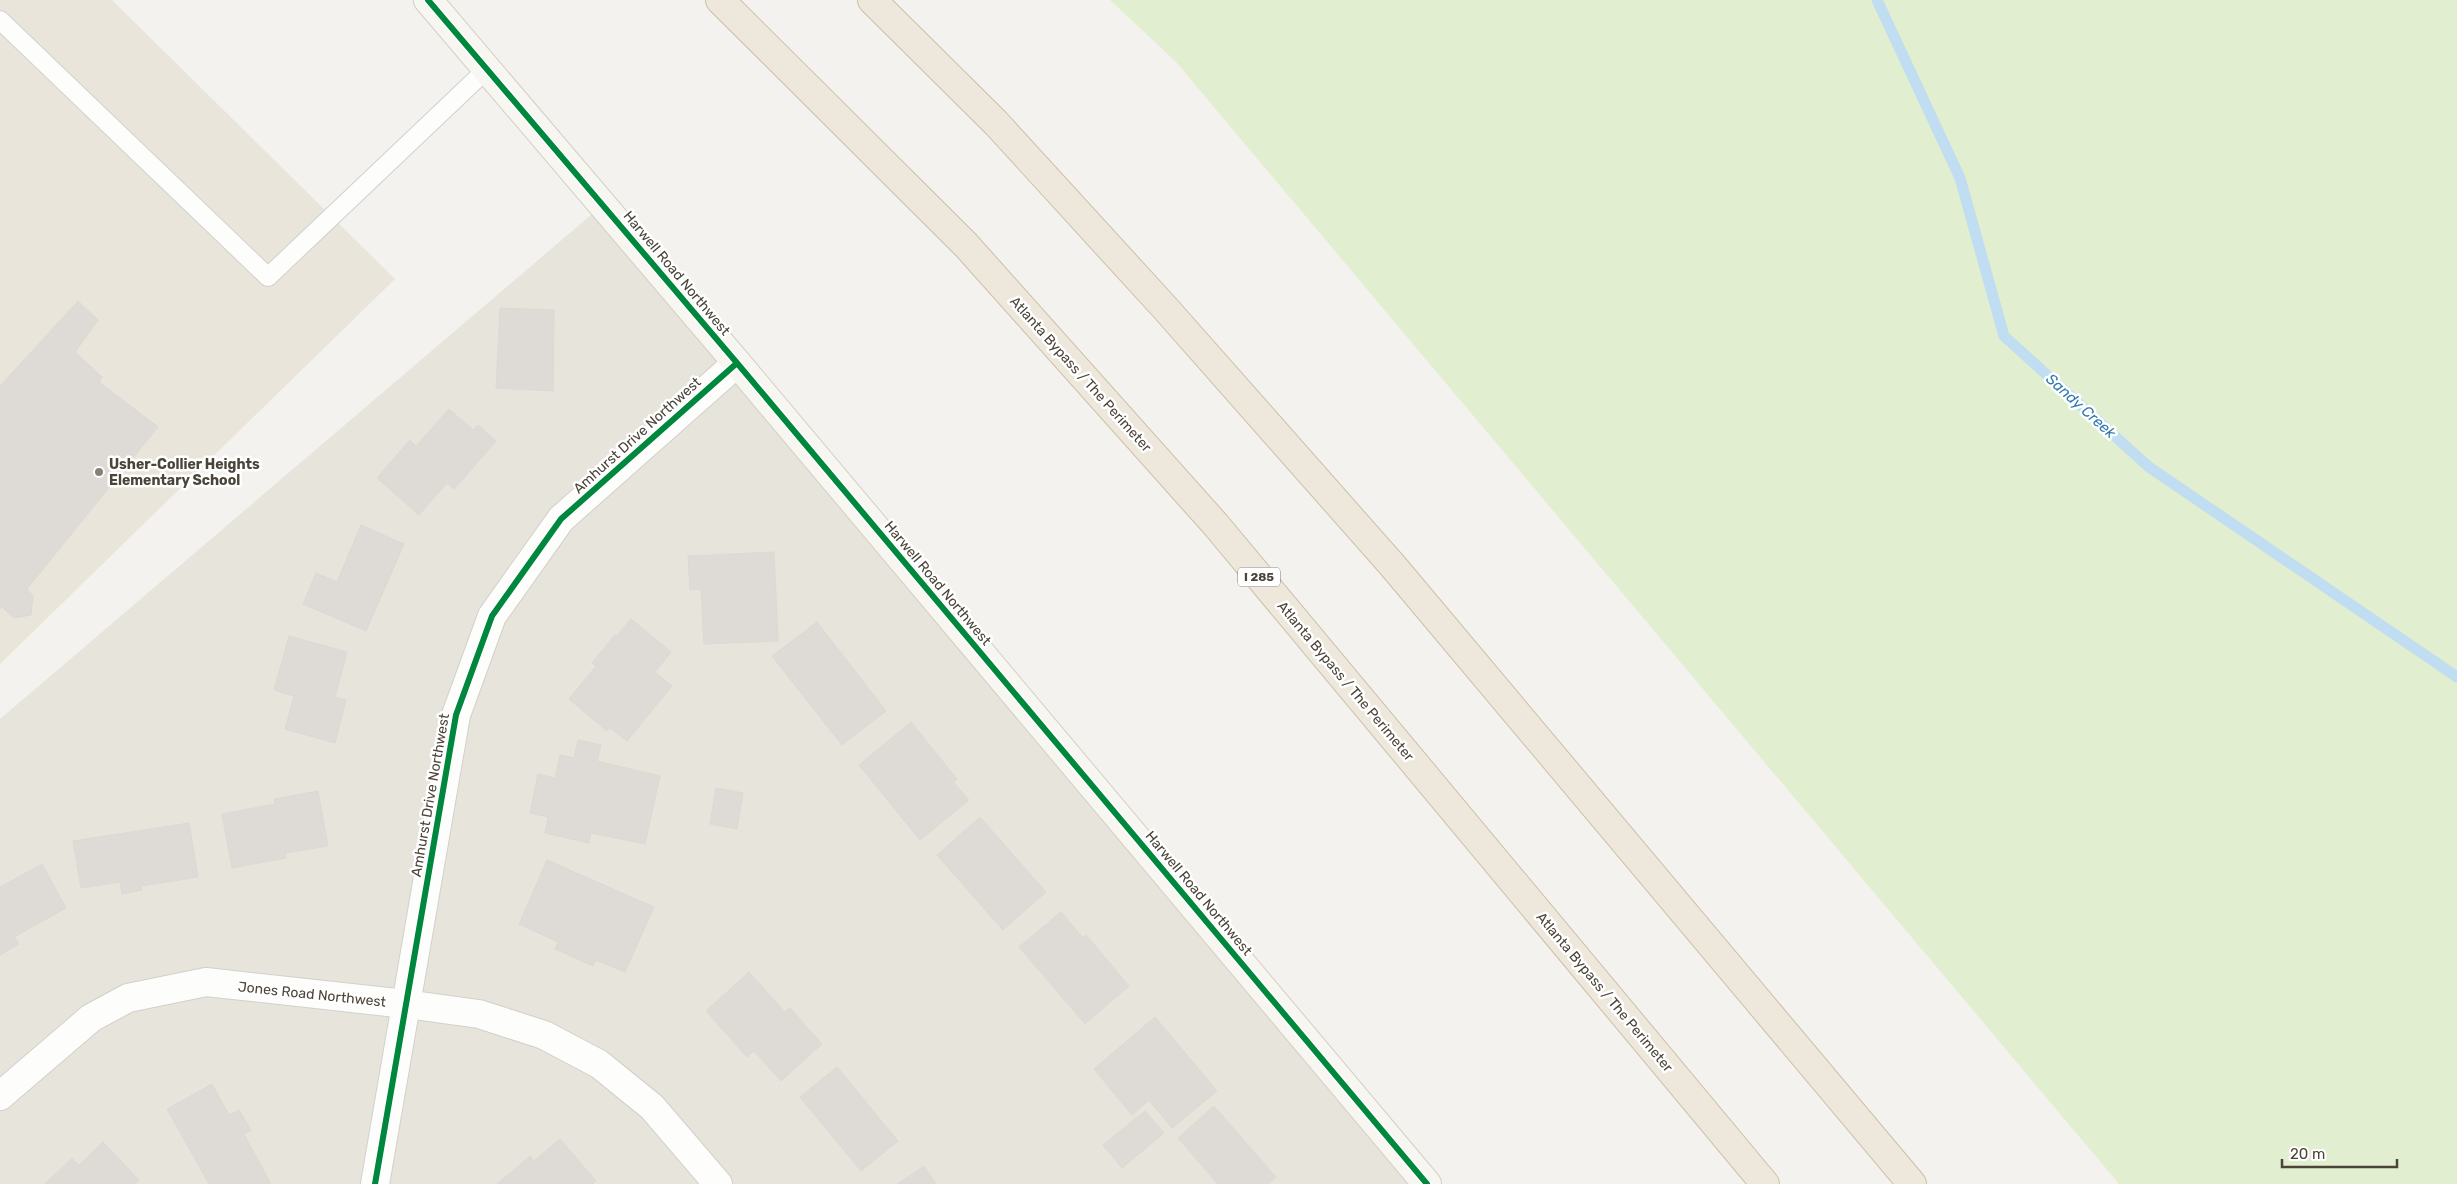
<svg xmlns="http://www.w3.org/2000/svg" width="2457" height="1184" viewBox="0 0 2457 1184" font-family="Rubik,sans-serif">
<style>
.residential{fill:#e7e4dc}
.education{fill:#eae5da}
.green{fill:#e1eecf}
.lines{fill:none;stroke-linecap:round;stroke-linejoin:round}
.stream{stroke:#c0ddf1;stroke-width:11}
.building{fill:#dedbd6;stroke:#dcd9d4}
.lane-casing{stroke:#d2d0cb;stroke-width:20}
.street-casing{stroke:#d2d0cb;stroke-width:30}
.secondary-casing{stroke:#d3cfc5;stroke-width:30}
.highway-casing{stroke:#ccbfa9;stroke-width:30}
.lane{stroke:#fdfdfc;stroke-width:18}
.street{stroke:#fdfdfc;stroke-width:28}
.secondary{stroke:#f7f6f1;stroke-width:28}
.highway{stroke:#ede8db;stroke-width:28}
.cycleway-casing{stroke:#fff;stroke-width:9}
.cycleway{stroke:#00873e;stroke-width:6}
.poi-dot{fill:#868178;stroke:#fff;stroke-width:2}
.labels{text-anchor:middle;stroke-width:5;stroke-linejoin:round;paint-order:stroke}
.shield{fill:#fff;stroke:#817c74;stroke-width:1}
.shield-label{font-size:12px;font-weight:bold;fill:#4b4439}
.street-label{font-size:14px;fill:#4b4439;stroke:#fff}
.poi-label{font-size:14px;font-weight:bold;fill:#4b4439;stroke:#fff;text-anchor:start}
.water-label{font-size:15px;font-style:italic;fill:#2e7ab2;stroke:#fff}
</style>
<rect width="100%" height="100%" fill="#f4f2ee"/>
<!-- residential -->
<path class="residential" d="M605,203L1425,1184H0V719Z"/>
<!-- education -->
<path class="education" d="M0,0H112L395,279L0,664Z"/>
<!-- green -->
<path class="green" d="M1110,0H2457V1184H2119L1176,62Z"/>
<g class="lines">
<!-- stream -->
<path class="stream" d="M1877,0L1960,178L2004,336L2149,467L2457,677"/>
</g>
<!-- building -->
<path class="building" d="M78,301L98,320L75,352L102,377L99,382L158,427L27,589L33,596L31,615L14,618L2,607L0,609V386Z
M500,308L554,310L553,391L496,388Z
M449,409L473,430L478,425L496,441L454,489L447,483L419,515L377,478L410,440L416,446Z
M361,525L404,544L366,631L303,604L316,573L337,582Z
M774,552L778,641L704,644L701,589L690,590L688,556Z
M631,619L671,652L655,672L672,686L627,741L610,728L607,731L569,699L596,666L592,663L615,635L617,636Z
M817,622L886,711L842,745L772,656Z
M289,636L347,652L335,697L346,700L335,743L285,729L294,696L274,690Z
M911,722L957,779L953,782L969,800L920,840L859,765Z
M578,740L601,745L597,761L660,776L645,844L591,833L589,843L545,833L548,817L530,813L538,774L555,778L560,755L574,758Z
M716,788L743,793L737,829L710,824Z
M318,791L328,846L285,853L286,858L232,868L222,814L275,804L274,799Z
M980,817L1046,892L1003,930L937,855Z
M189,823L198,877L141,886L142,890L122,894L120,882L81,888L73,841Z
M547,860L654,907L625,972L596,960L593,966L555,949L558,942L519,924Z
M42,864L66,908L14,937L19,944L0,955V887Z
M1061,912L1083,938L1086,935L1129,986L1085,1024L1019,947Z
M749,972L785,1012L790,1008L822,1044L781,1081L754,1051L747,1057L706,1011Z
M1155,1017L1217,1091L1172,1128L1149,1100L1132,1115L1094,1069Z
M837,1067L898,1141L861,1171L800,1097Z
M212,1084L229,1115L239,1110L251,1130L244,1134L271,1184H209L167,1109Z
M1214,1106L1276,1177L1268,1184H1218L1178,1138Z
M1145,1111L1164,1133L1122,1168L1103,1145Z
M560,1139L596,1181L593,1184H497L530,1156L534,1161Z
M103,1142L139,1180L135,1184H45L72,1158L79,1165Z
M924,1166L936,1184H897Z"/>
<g class="lines">
<defs>
<path id="lane" d="M0,20L268,277L487,69"/>
<path id="street" d="M0,1096L91,1018L128,998L206,982L406,1004L479,1014L544,1035L599,1064L652,1107L718,1184
M375,1184L456,715L492,616L561,519L737,363"/>
<path id="secondary" d="M428,0L737,363L1427,1184"/>
<path id="highway" d="M720,0L966,245L1216,525L1765,1184
M872,0L996,123L1166,309L1393,566L1912,1184"/>
</defs>
<!-- lane casing -->
<use href="#lane" class="lane-casing"/>
<!-- street casing -->
<use href="#street" class="street-casing"/>
<!-- secondary casing -->
<use href="#secondary" class="secondary-casing"/>
<!-- highway casing -->
<use href="#highway" class="highway-casing"/>
<!-- lane -->
<use href="#lane" class="lane"/>
<!-- street -->
<use href="#street" class="street"/>
<!-- secondary -->
<use href="#secondary" class="secondary"/>
<!-- highway -->
<use href="#highway" class="highway"/>
<defs>
<path id="cycleway" d="M428,0L737,363L1427,1184
M375,1184L456,715L492,616L561,519L737,363"/>
</defs>
<!-- cycleway casing -->
<use href="#cycleway" class="cycleway-casing"/>
<!-- cycleway -->
<use href="#cycleway" class="cycleway"/>
</g>
<!-- markers -->
<circle class="poi-dot" cx="99" cy="472" r="5"/>
<g class="labels">
<!-- shield labels -->
<rect class="shield" x="1238" y="567.5" width="42" height="19" rx="4"/>
<g class="shield-label">
<text x="1259" y="581">I 285</text>
</g>
<!-- street labels -->
<g class="street-label">
<text transform="translate(677 273) rotate(50)" y="5">Harwell Road Northwest</text>
<text transform="translate(1081 374) rotate(48)" y="5">Atlanta Bypass / The Perimeter</text>
<text transform="translate(637 435) rotate(-42)" y="5">Amhurst Drive Northwest</text>
<text transform="translate(938 583) rotate(50)" y="5">Harwell Road Northwest</text>
<text transform="translate(1346 681) rotate(50)" y="5">Atlanta Bypass / The Perimeter</text>
<text transform="translate(430 795) rotate(-80)" y="5">Amhurst Drive Northwest</text>
<text transform="translate(1199 893) rotate(50)" y="5">Harwell Road Northwest</text>
<text transform="translate(1605 992) rotate(50)" y="5">Atlanta Bypass / The Perimeter</text>
<text transform="translate(312 994) rotate(6)" y="5">Jones Road Northwest</text>
</g>
<!-- poi labels -->
<g class="poi-label">
<text x="109" y="469">Usher-Collier Heights<tspan x="109" dy="16">Elementary School</tspan></text>
</g>
<!-- water labels -->
<g class="water-label">
<text transform="translate(2081 406) rotate(42)" y="5">Sandy Creek</text>
</g>
</g>
<!-- scale -->
<path d="M2282 1159v8h115v-8" fill="none" stroke="#4b4439" stroke-width="2.5"/>
<text x="2290" y="1159" font-size="15" fill="#4b4439" stroke="#ffffff" stroke-width="4" paint-order="stroke">20 m</text>
</svg>
